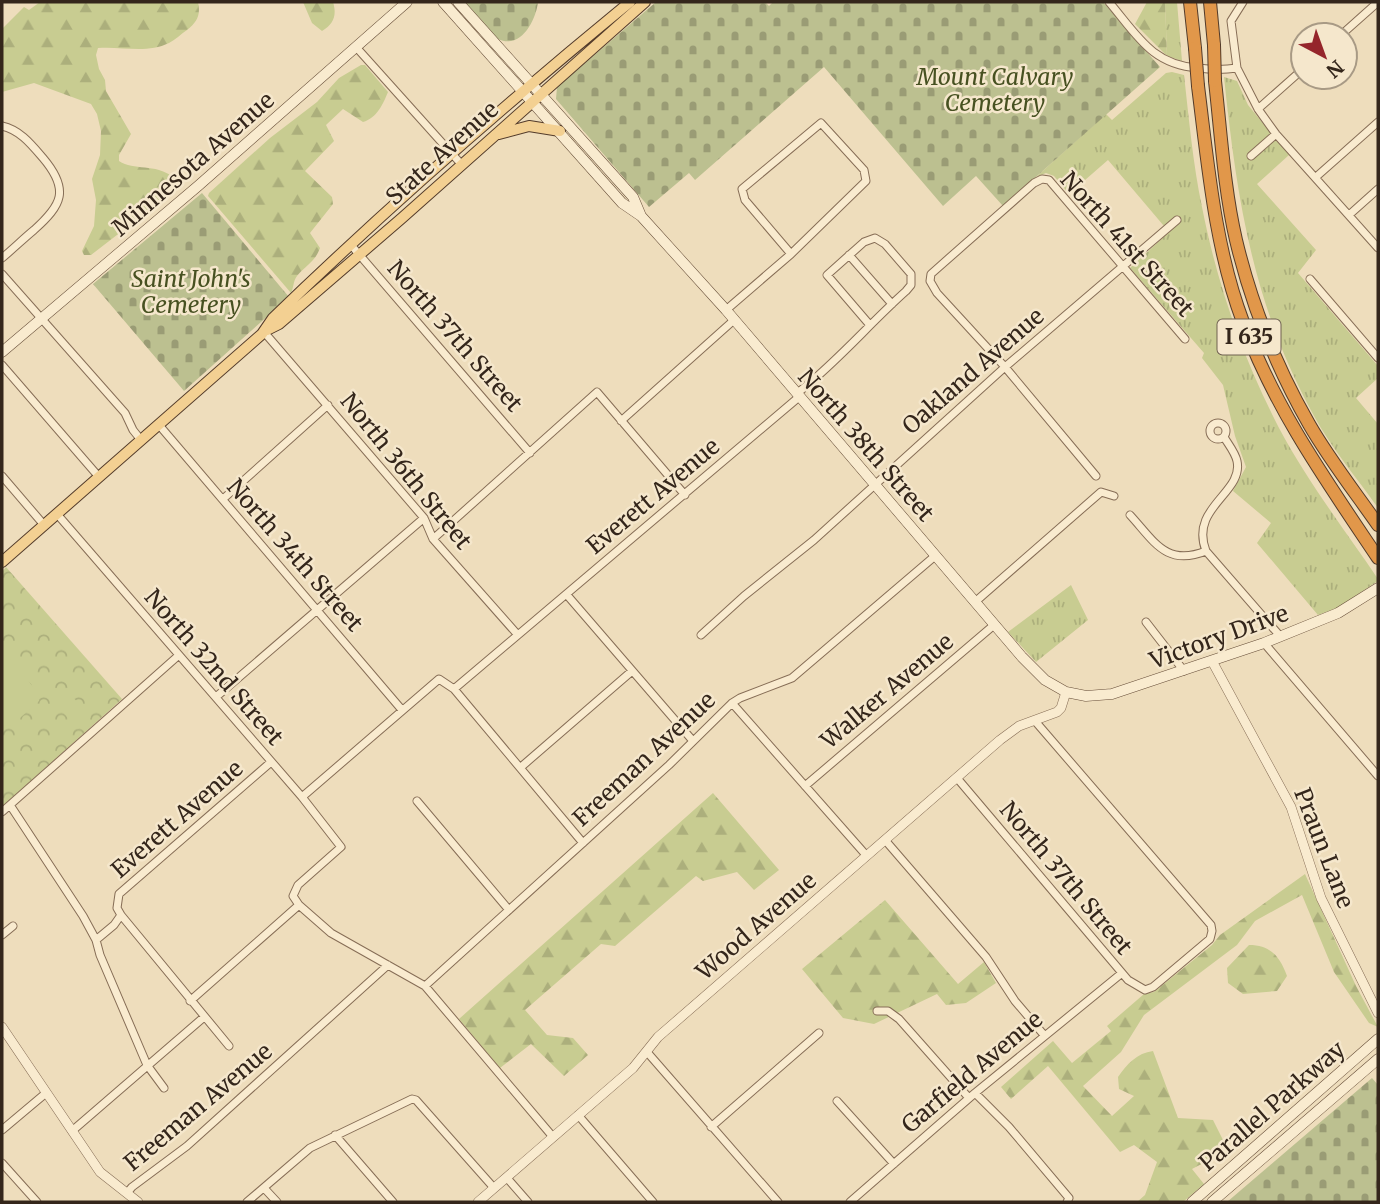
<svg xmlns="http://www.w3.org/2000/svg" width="1380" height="1204" viewBox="0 0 1380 1204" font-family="Merriweather,serif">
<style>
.grass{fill:url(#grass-tufts)}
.forest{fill:url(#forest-firs)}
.cemetery{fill:url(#cemetery-stones)}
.park{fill:url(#park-crowns)}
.pitch{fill:#c8cc91}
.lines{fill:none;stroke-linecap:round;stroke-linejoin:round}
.minor-casing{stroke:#866d56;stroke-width:9}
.tertiary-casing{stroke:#866d56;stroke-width:10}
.secondary-casing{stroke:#674e39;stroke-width:11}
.primary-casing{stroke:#533b2a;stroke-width:12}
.motorway-casing{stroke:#533b2a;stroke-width:14}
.minor{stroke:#f9ebcf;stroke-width:7}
.tertiary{stroke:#f9ebcf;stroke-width:9}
.secondary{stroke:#f9ebcf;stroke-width:10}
.primary{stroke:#f3d092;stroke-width:10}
.motorway{stroke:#e1974a;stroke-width:12}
.motorway-bridge-casing{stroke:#533b2a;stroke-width:14;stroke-linecap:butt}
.motorway-bridge{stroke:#e1974a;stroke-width:12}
.labels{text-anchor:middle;stroke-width:5;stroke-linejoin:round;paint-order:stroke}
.shield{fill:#f5e7cc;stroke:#6e6050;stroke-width:2}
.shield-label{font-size:21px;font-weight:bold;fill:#34261b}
.park-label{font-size:23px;font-style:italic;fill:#475121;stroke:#f5e7cc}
.street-label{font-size:23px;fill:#34261b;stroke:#f5e7cc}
</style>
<defs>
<pattern id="grass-tufts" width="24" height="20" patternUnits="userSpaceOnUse" patternTransform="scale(1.75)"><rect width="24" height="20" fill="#c8cc91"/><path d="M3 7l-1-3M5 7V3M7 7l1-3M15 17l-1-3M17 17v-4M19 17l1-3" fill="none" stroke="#acaf7c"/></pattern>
<pattern id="forest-firs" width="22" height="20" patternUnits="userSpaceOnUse" patternTransform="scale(1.75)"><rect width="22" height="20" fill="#c8cc91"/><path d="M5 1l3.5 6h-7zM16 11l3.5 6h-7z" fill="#acaf7c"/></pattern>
<pattern id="cemetery-stones" width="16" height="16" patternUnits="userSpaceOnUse" patternTransform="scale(1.75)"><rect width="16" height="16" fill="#bcc090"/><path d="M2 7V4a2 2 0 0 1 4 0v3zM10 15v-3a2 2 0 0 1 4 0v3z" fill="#9a9c75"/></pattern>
<pattern id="park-crowns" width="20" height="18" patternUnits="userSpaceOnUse" patternTransform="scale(1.75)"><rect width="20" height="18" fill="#c8cc91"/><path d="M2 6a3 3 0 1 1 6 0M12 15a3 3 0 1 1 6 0" fill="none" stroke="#acaf7c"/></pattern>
</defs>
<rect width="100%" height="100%" fill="#eeddbc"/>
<!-- grass -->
<path class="grass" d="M1165,2H1177L1182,61L1167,56Z
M1172,72L1184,75C1189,119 1193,164 1202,207C1217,284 1243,358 1279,428C1307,481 1345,530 1378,579V581L1337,608L1318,615L1257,543L1271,523L1233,491L1246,467L1235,436L1223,385L1202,358L1204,353L1130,268L1169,232L1108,160L1069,194L1054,176L1046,173L1036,177L1106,114L1112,120L1166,73Z
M1224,77L1237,81L1248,105L1289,155L1257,184L1316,250L1298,273L1378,366V378L1356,398L1378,424V508C1357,478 1332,449 1314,416C1253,305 1237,201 1224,77Z
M1071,585L1088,620L1036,662L1008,632Z"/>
<!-- forest -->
<path class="forest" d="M40,2H198C201,15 197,22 187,30C181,34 175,40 169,43C147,54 121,46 98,48L96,55L99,69L105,80L106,91L131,134L119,155V161C134,171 155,163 173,177C174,189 170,193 161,201L91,255H84L82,251L94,226L96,200L92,179L100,155L101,131L97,114L91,104L34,83L2,92V29L24,7L29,10Z
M303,2H333C337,15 334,24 322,31L312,23Z
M1147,2H1165L1167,56L1135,24Z
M361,65H365L388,92C383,104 377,118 363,122L343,109L326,125L334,141L305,171L332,197L333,204L310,233L320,248C315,262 306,265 297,276C293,281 294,287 291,293L208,196L209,193L270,138L317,102L339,78Z
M713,793L779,870L754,890L737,872L703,881L696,876L615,946L601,944L525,1010L547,1035L573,1038L588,1055L564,1076L531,1044L500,1068L459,1019Z
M1305,874L1356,986L1378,1027L1369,1023L1334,972L1302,895L1255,921L1237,945L1144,1015L1121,1052L1083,1086L1112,1116L1134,1096L1119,1089L1118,1077C1127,1064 1137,1053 1153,1051L1178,1118L1213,1120L1228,1150L1192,1169L1204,1184L1183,1202H1137L1145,1195L1157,1162L1134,1145L1120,1152L1048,1066L1011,1099L1001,1087L1053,1041L1072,1063L1111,1031L1107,1026L1144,994L1154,992L1212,945L1220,935Z
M885,900L958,984L984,962L996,983L966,1003L946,1005L937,994L874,1024L843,1018L802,969Z
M1249,945C1271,945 1280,957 1287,976L1277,991L1243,994L1228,983L1227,968Z"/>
<!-- cemetery -->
<path class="cemetery" d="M465,2H538C536,20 521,50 498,39Z
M656,2H765L769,6L773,2H1103L1160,67L1003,206L976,176L943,206L824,67L695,180L689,173L649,207L556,99L557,87Z
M202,193L289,297L184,391L93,284Z
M1372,1078L1378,1085V1202H1227Z"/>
<!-- park -->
<path class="park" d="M6,567L122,699L2,807V572Z"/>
<!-- pitch -->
<path class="pitch" d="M10,659L40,695L39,701L11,726L2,725V664Z
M71,695L91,717L78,729L58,707Z"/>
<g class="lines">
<defs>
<path id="minor" d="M1109,2C1137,35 1152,65 1198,68C1212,70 1224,70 1237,68
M1243,2L1231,21L1237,68L1258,109L1276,134L1378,248
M1341,35L1378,2
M356,47L462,165
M1258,109L1303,69
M2,126C20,130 31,144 43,158C70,190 62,205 34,230C23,239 13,249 2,258
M1251,156L1276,134
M1316,177L1378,122
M1349,215L1378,189
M351,245L530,453
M849,255L892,304
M2,274L125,413L133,430L141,440
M1310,279L1378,358
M726,310L791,254L866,181L864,170L821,123L742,189L745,200L791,254
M264,332L424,518L433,539L517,634
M2,365L99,477
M621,421L734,320
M1210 431a8 8 0 1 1 16 0a8 8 0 1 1-16 0Z
M159,425L402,710
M1224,437C1228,444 1235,452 1237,461C1244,493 1189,507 1206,551L1280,636
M2,476L44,525
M1096,476L1005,367L937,293L930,281L931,274L1034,183L1042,179L1049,180L1185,339
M223,499L328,405
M57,514L302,797L341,847L298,885L293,896L299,905L331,933L425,986L553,1137
M1130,515C1154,541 1166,567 1206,551
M433,539L597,392L685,495
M567,595L693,741
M975,602L1101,492L1114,496
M1146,622L1184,671
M701,635L744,596L814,540L1005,367L1177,220
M1264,643L1378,776
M454,689L799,397L800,391C839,360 869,324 906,291L911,285V274L885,244L875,238L864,242L827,275L869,324
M216,697L424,518
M732,703L866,855
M521,767L632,671
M957,778L1128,980L1145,990L1153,987L1210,939L1212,931L1211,925L1035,721
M805,786L994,625
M302,797L439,679L454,689L583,843
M417,801L509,910
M10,805L83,916L96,940L100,955L147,1065L164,1088
M2,812L179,655
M885,840L986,957L1015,1001L1044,1035
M121,915L229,1046
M2,935L13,926
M96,940L114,925L121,915L117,908L119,894L271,762
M425,986L669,765L732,703L740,698L792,678L935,556
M190,1001L299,905
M877,1011H888L899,1019L969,1098
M647,1052L778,1202
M975,1093L1009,1127L1069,1198L1067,1202
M837,1101L894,1164
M578,1115L653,1202
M711,1127L819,1033
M2,1130L46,1093
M72,1131L204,1017
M335,1135L393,1202
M2,1163L37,1202
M507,1178L528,1202
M264,1188L277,1202
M127,1193L132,1187L187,1146L388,965
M247,1202L310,1148L412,1099L416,1100L494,1188
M850,1202L975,1093L1122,973"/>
<path id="tertiary" d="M1212,661L1291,807L1321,898L1378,1013
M2,1027L100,1172L138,1202
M478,1202L633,1068L658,1037L1000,740L1019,726L1057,712L1061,708L1066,692"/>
<path id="secondary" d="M443,2L622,203L641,216L726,310L1022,657L1045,680L1066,692L1086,696L1112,694L1264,643L1338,613L1378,588
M458,2L633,197L641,216
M2,352L198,186L407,2
M1192,1202L1378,1039
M1212,1202L1378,1059"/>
<path id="primary" d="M499,134L529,126L560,131
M267,330L279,324L402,218L645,2
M2,562L262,334L273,318C387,208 508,102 630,2"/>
<path id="motorway" d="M1190,2L1195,48
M1210,2L1214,45
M1215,81C1221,134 1224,188 1236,240C1251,303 1277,368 1309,424C1329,459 1355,492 1378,525
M1198,86C1208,165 1215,248 1243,322C1275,409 1327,482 1378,558"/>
</defs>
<!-- minor casing -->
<use href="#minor" class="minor-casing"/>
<!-- tertiary casing -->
<use href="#tertiary" class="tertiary-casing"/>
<!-- secondary casing -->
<use href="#secondary" class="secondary-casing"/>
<!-- primary casing -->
<use href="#primary" class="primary-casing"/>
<!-- motorway casing -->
<use href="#motorway" class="motorway-casing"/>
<!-- minor -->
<use href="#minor" class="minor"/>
<!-- tertiary -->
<use href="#tertiary" class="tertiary"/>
<!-- secondary -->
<use href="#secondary" class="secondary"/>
<!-- primary -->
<use href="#primary" class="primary"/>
<!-- motorway -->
<use href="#motorway" class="motorway"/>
<defs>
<path id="motorway-bridge" d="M1214,45L1215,81
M1195,48L1198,86"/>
</defs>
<!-- motorway-bridge casing -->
<use href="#motorway-bridge" class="motorway-bridge-casing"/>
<!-- motorway-bridge -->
<use href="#motorway-bridge" class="motorway-bridge"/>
</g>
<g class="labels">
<!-- shield labels -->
<rect class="shield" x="1217.5" y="319.5" width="63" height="35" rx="5"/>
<g class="shield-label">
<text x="1249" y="344">I 635</text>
</g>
<!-- park labels -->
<g class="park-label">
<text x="995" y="85">Mount Calvary<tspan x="995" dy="26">Cemetery</tspan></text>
<text x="191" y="287">Saint John's<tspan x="191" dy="26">Cemetery</tspan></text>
</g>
<!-- street labels -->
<g class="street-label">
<text transform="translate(442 153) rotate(-42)" y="8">State Avenue</text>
<text transform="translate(193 164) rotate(-41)" y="8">Minnesota Avenue</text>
<text transform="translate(1127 244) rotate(48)" y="8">North 41st Street</text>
<text transform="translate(455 336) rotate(49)" y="8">North 37th Street</text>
<text transform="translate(973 371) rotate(-41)" y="8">Oakland Avenue</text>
<text transform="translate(866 445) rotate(49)" y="8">North 38th Street</text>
<text transform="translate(406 471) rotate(51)" y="8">North 36th Street</text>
<text transform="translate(653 496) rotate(-40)" y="8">Everett Avenue</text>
<text transform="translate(295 555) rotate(49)" y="8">North 34th Street</text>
<text transform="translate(1219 637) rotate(-20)" y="8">Victory Drive</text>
<text transform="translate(214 667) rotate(49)" y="8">North 32nd Street</text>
<text transform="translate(887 691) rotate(-40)" y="8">Walker Avenue</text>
<text transform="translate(644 759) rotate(-43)" y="8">Freeman Avenue</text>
<text transform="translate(177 819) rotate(-41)" y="8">Everett Avenue</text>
<text transform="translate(1324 848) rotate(69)" y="8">Praun Lane</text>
<text transform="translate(1066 878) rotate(50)" y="8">North 37th Street</text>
<text transform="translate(756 926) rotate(-41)" y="8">Wood Avenue</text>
<text transform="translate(972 1072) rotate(-40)" y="8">Garfield Avenue</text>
<text transform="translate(1272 1106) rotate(-41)" y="8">Parallel Parkway</text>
<text transform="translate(198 1107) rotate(-40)" y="8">Freeman Avenue</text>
</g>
</g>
<!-- border -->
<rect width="1380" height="1204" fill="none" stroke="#34261b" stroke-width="7"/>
<!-- north arrow -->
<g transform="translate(1324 56) rotate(139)"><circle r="33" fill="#f5e7cc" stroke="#a89a85" stroke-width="2"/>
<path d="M0-5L12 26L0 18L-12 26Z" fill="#95252b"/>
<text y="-10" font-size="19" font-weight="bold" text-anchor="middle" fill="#34261b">N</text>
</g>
</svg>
